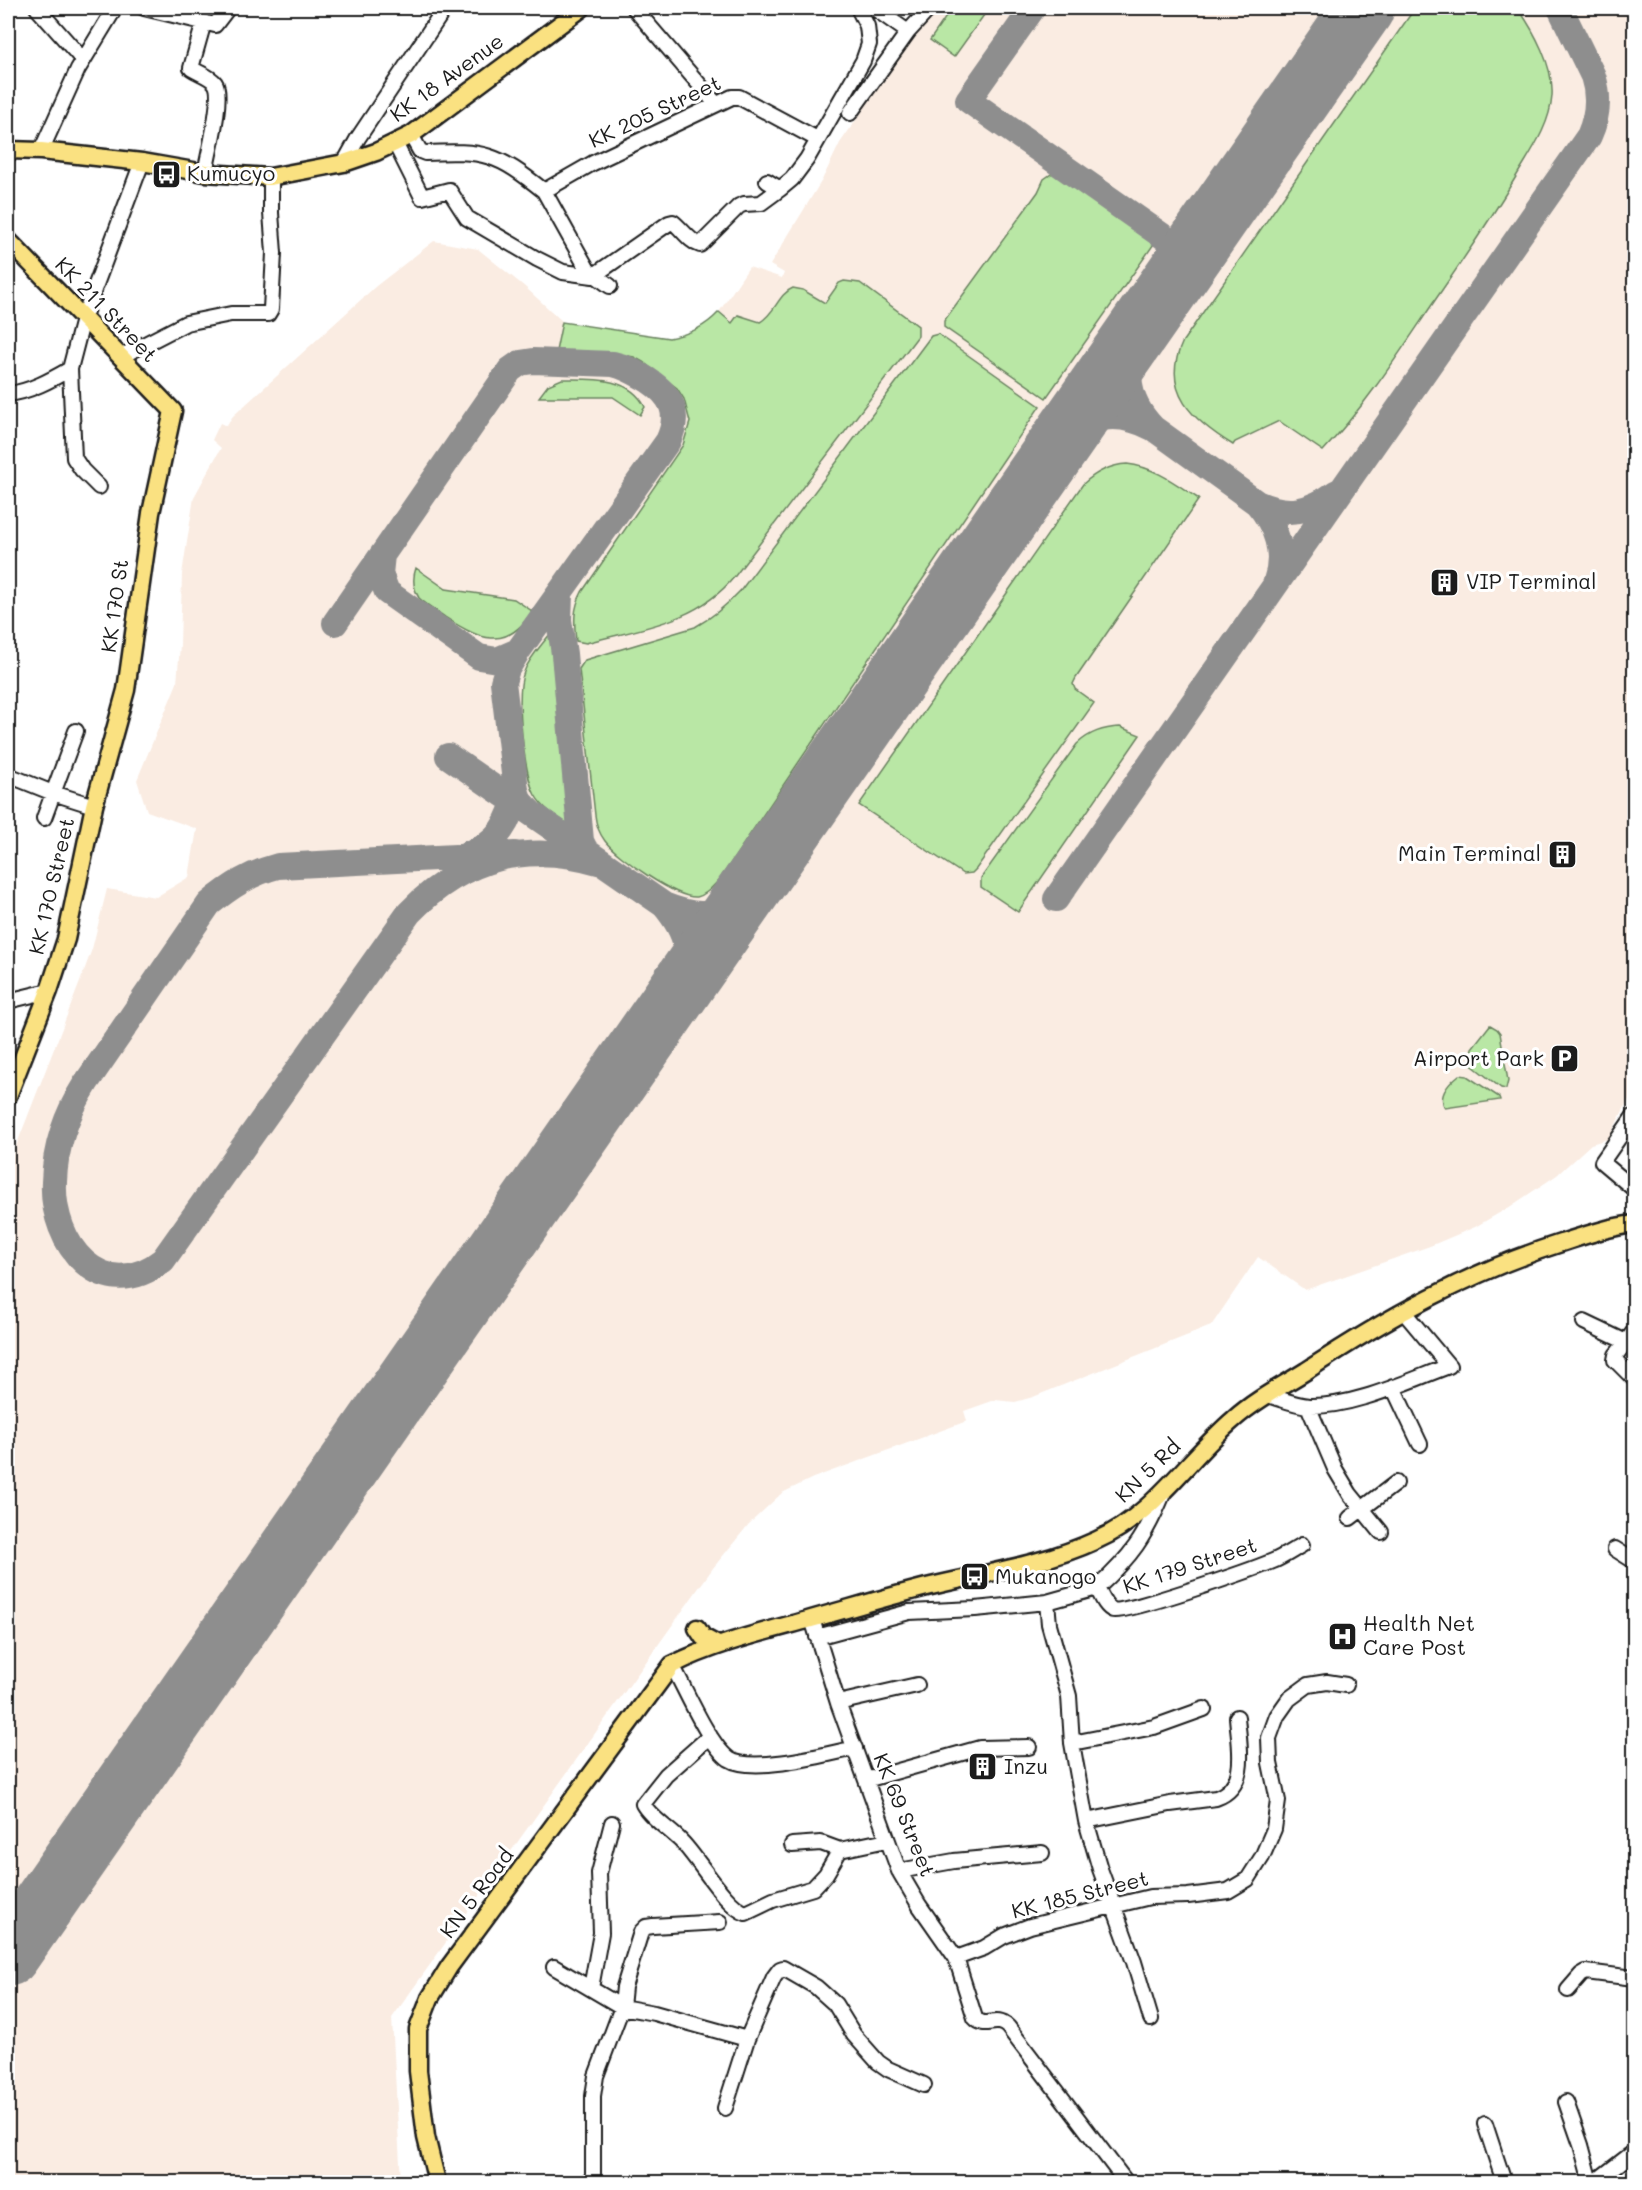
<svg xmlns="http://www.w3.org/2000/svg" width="1642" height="2190" viewBox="0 0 1642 2190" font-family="Mali,sans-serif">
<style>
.built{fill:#faece2}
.green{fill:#b9e7a5;stroke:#6a8260;stroke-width:1.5}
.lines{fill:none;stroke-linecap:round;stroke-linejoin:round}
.taxiway{stroke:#8e8e8e;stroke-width:26}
.runway{stroke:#8e8e8e;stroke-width:63}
.minor-casing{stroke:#1c1c1c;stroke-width:18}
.major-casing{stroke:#1c1c1c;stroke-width:21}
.minor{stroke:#fff;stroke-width:14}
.major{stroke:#fae181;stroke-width:16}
.labels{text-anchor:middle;stroke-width:6;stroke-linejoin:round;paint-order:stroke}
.street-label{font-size:21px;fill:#1c1c1c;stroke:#fff}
.poi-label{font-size:21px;fill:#1c1c1c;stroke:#fff;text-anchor:start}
</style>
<rect width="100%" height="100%" fill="#fff"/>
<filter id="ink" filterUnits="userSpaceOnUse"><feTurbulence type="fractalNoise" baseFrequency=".0167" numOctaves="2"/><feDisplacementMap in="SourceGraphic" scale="12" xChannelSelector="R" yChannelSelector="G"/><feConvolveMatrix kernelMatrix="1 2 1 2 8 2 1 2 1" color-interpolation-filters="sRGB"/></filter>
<g filter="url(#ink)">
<!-- built -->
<path class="built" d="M938,8H1634V1090L1608,1139L1591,1144L1557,1175L1508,1208L1475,1227L1430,1246L1305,1290L1258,1257L1211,1326L1033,1397L1015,1402L995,1400L964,1411L967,1421L813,1478L782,1493L749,1524L713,1568L392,2018L401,2182H8V1167L80,982L92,949L107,889L156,897L189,877L197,829L147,811L137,780L177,683L180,645L182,574L194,497L221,448L212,440L220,423L226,426L233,416L376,286L434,241L478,249L525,287L563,322L669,338L685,335L708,323L719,312L749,267L782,278L784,273L770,265L822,180L840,143L913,38Z"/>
<!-- green -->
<path class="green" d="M952,8H989L954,57L930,40Z
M1415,8H1501L1506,14L1515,8H1518C1534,31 1554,67 1552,96C1550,125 1532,150 1517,175C1493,215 1467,254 1440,293C1403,347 1368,403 1323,451L1279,421L1235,442L1233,445C1194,421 1159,392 1183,341Z
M1057,170L1156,241L1046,398L944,327V321L1038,192L1044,179Z
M844,281L860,283L918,326V336L735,576C697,623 641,628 586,643L576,641C574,622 573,609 582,592L683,445L690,422L684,399L677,388L643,362L634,357L623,355L556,351L562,322L669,338C690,334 705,327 719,312L732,323L738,315L760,322C775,314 778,294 793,288L803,290L825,303L839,283Z
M938,334L1040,406L719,880C712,887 706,895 697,897C677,899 617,857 605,841C599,833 596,825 595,815L579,669L585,660L695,627C713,617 727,605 741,590L931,336Z
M562,379C591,379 630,376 645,407L640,415L613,397H539L548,385Z
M1127,464C1155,467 1176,484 1199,499L1076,678L1073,684L1075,689L1094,703L976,869L972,873L963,874L859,805L1083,484C1096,472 1109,465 1127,464Z
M416,568L446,589L514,599L532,611C507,653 478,639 445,617C437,611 427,605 419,598C413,588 412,579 416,568Z
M550,634L570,825C557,817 543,809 535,795C524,775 515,694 524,672C529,658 541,646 550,634Z
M1120,727L1140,735L1018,912L981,887V878L1077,744C1090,732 1103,728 1120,727Z
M1490,1025L1497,1029L1500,1033L1508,1081L1506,1089L1501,1088L1469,1063L1472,1048Z
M1459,1075L1467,1076L1499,1097L1500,1100L1445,1108C1437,1095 1449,1083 1459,1075Z"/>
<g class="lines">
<!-- taxiway -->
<path class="taxiway" d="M1033,8L968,100L1191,256
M1140,329C1126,368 1122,396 1153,428
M1059,444C1089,415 1115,409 1153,428L1257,503C1276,525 1286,553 1276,581
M1257,503C1288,517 1310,512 1337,492
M382,555L380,574L387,592L479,657L497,660L518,651
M560,595L559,620L564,654L581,841L586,851L592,856
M335,623L510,370L520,363L533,361L613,364C627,367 636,373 648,380C672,396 681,413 668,441L518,651L507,669L503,682L516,790L520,802L530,812
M448,756L664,905C699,919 714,917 745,896
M467,854C498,843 511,822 516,790
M515,854L278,866C251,873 231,886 209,904L86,1083C67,1113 55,1146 54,1182C51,1244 102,1308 163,1260L409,913C464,856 527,841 602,863
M1056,899L1589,136C1598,116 1600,97 1593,76L1560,8
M664,905C689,935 693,956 678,992"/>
<!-- runway -->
<path class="runway" d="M8,1955L1363,8"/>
<defs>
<path id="minor" d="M37,8L83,60
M144,8L215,25L228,8
M634,8L716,104
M874,8L908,32
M204,22L191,68C198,73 210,76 215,83C224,95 208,156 205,173
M850,113L908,32L930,8
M411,135L420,151L425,153C484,150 497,153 544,191L593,163L732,97H739L817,139
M395,143L422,197L449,190L467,218L537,259L563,272L593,276L669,223L673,222C682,229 690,242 700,245L739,206L744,204L761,203L780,189
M41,151L78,69L115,8
M344,163L358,138L445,8
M767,181L780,189L792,179L807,159L863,61L869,44L867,26L858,8
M544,191L588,270L610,286
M120,357L186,323L231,314H268L271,309L274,253L271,213V177
M70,369L74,458L82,470L99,487
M8,394C29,392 51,380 70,369L83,319L142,162
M8,775L53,793L94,806
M44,818L76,731
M8,1001L49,991
M1634,1116L1602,1162L1634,1189
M1584,1322L1626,1342L1634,1331
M1626,1342L1616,1355L1615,1360L1634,1379
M1393,1387L1420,1444
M1268,1395C1281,1399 1296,1405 1309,1406C1354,1407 1408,1381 1449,1366L1403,1311
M1308,1406L1335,1469L1350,1494L1381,1532
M1350,1518L1396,1483
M1615,1549L1634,1561
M1097,1588C1132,1556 1145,1537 1163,1494
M1047,1602L1049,1624L1069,1696L1072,1743L1086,1821L1100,1869L1134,1962L1151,2019
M812,1619L838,1703L899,1871L919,1905L956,1958L975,2018C986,2030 995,2015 1008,2027L1126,2182
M817,1637L909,1612L975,1609L1047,1602L1097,1588C1101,1595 1105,1607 1113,1610C1126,1614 1254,1569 1273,1561C1283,1557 1293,1550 1302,1545
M672,1665C685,1688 709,1745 729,1759C752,1774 828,1754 855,1748
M838,1703L917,1685
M710,1736L666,1775L643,1804C651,1818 669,1829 680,1840C698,1857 725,1907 746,1913L773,1900L813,1888L826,1874L840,1850L887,1840
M1072,1743L1154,1727L1204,1709
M866,1780L980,1748L1029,1747
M1086,1821L1170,1804L1216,1798C1250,1786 1239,1745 1237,1717
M792,1845L821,1843L840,1850
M899,1871L954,1861L1042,1853
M956,1958L984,1948L1004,1936L1030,1926L1150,1897L1188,1896L1228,1891L1248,1879L1262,1857L1274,1829L1278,1801L1270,1763L1269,1738L1277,1716L1289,1699L1308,1685L1327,1682L1346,1685
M554,1967L622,2007L654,2013L747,2039
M591,1988L601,1933L599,1873L612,1823
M1568,1990L1581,1975L1586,1972L1634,1978
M1566,2102L1581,2145L1591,2182
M725,2108L747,2039L774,1977L780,1969L783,1968L816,1987L835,2004L854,2035L878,2062L888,2069L924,2085
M1485,2124L1504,2182
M593,2182V2096L596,2076L622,2007L624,1987L641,1932L646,1927L653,1926L720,1922
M1595,2182L1634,2152"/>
<path id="major" d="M8,150L41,151L142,162L205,173L270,177L344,163L376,152L411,135L582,8
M8,240L173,411L151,513L126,690L94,806L66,939L49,991L8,1096
M697,1628L703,1637L718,1645
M437,2182L426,2137L418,2071V2029L430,1998L449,1967L672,1665C716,1643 764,1632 811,1619C851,1608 890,1596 931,1586C987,1573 1045,1564 1097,1540C1154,1515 1188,1458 1234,1419C1255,1400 1282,1386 1306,1371C1386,1318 1469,1272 1561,1243C1586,1235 1609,1227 1634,1224"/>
</defs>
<!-- minor casing -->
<use href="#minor" class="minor-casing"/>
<!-- major casing -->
<use href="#major" class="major-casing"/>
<!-- minor -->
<use href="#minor" class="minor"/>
<!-- major -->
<use href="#major" class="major"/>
</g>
</g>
<!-- icons -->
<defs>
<symbol id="bus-square" viewBox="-11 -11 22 22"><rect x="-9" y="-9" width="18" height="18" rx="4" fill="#1c1c1c" stroke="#fff"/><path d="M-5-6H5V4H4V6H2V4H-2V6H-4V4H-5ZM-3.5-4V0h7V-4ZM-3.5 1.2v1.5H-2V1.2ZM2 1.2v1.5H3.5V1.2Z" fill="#fff"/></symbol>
<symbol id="building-square" viewBox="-11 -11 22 22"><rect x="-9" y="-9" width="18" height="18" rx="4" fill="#1c1c1c" stroke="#fff"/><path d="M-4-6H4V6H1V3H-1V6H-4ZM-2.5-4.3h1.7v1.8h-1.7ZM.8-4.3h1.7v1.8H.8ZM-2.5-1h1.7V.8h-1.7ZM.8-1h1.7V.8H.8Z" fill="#fff"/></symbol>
<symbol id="parking-square" viewBox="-11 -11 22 22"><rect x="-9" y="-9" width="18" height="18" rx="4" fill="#1c1c1c" stroke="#fff"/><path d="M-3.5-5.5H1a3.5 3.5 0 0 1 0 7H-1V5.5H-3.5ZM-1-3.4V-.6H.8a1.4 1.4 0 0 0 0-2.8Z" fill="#fff"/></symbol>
<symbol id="hospital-square" viewBox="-11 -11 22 22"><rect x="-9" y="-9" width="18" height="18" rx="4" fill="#1c1c1c" stroke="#fff"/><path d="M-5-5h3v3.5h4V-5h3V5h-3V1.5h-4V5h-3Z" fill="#fff"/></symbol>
</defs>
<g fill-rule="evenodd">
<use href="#bus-square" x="150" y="158" width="33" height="33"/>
<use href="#building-square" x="1428" y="566" width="33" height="33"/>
<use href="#building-square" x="1546" y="838" width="33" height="33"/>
<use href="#parking-square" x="1548" y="1042" width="33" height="33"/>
<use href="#bus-square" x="958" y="1560" width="33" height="33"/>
<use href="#hospital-square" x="1326" y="1620" width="33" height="33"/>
<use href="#building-square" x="966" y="1750" width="33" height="33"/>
</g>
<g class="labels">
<!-- street labels -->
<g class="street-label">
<text transform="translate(447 78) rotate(-36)" y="7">KK 18 Avenue</text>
<text transform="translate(655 112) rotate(-25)" y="7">KK 205 Street</text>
<text transform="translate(106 310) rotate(46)" y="7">KK 211 Street</text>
<text transform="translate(115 606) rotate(-82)" y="7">KK 170 St</text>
<text transform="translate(52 886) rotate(-77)" y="7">KK 170 Street</text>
<text transform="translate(1148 1471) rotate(-44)" y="7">KN 5 Rd</text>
<text transform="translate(1190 1566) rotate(-18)" y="7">KK 179 Street</text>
<text transform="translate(904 1815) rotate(68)" y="7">KK 69 Street</text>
<text transform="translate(477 1893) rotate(-53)" y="7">KN 5 Road</text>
<text transform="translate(1080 1895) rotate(-14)" y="7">KK 185 Street</text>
</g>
<!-- poi labels -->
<g class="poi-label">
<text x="187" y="181">Kumucyo</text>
<text x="1466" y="589">VIP Terminal</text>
<text x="1541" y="861" text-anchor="end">Main Terminal</text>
<text x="1544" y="1066" text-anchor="end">Airport Park</text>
<text x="995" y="1584">Mukanogo</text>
<text x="1363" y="1631">Health Net<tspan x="1363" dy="24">Care Post</tspan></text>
<text x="1004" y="1774">Inzu</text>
</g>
</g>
<!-- margin -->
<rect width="1642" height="2190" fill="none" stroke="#fff" stroke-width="30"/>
<rect x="15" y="15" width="1612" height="2160" fill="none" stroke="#1c1c1c" stroke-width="2" filter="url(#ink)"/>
</svg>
